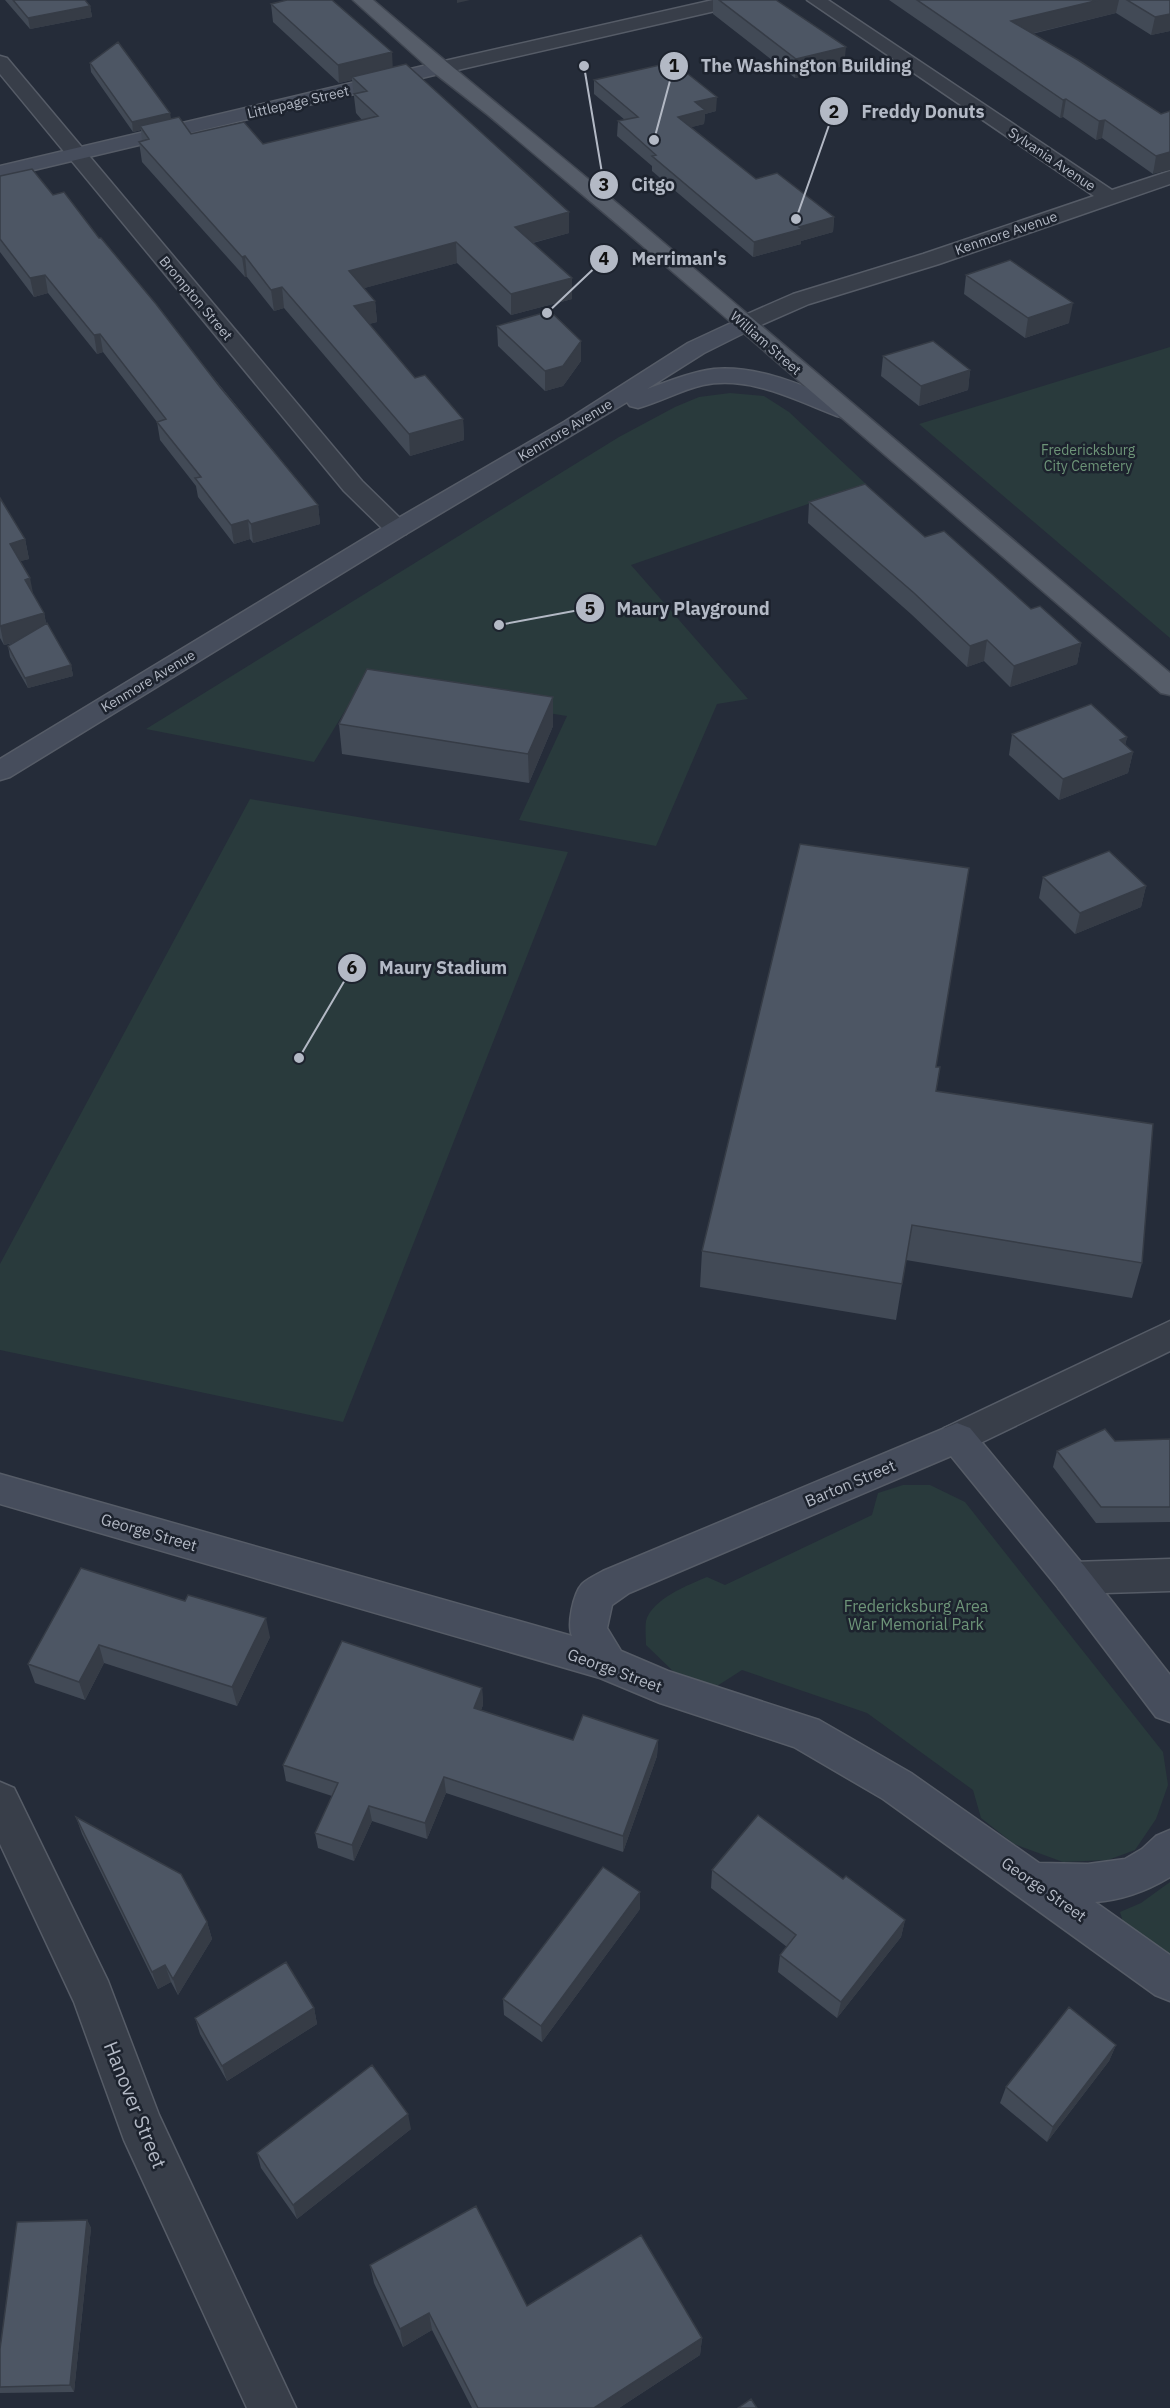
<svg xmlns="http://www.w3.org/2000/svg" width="1170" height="2408" viewBox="0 0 1170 2408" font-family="'IBM Plex Sans',sans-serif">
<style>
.green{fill:#293a3c}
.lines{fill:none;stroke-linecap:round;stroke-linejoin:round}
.street-casing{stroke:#565c67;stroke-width:3}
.secondary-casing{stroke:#565c67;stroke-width:3}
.primary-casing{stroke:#414752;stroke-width:3}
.street{fill:#383e49;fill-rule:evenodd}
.secondary{fill:#464d5c;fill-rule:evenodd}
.primary{fill:#565d69;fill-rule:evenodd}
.wall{fill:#424a56}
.shaded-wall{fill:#363c46}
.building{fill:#4d5664;stroke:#363c46;stroke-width:1.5}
.labels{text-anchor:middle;stroke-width:5;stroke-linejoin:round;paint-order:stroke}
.far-street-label{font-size:14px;fill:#b3b9c5;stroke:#1d232e}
.far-park-label{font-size:14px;fill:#6d9478;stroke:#1d232e}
.street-label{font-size:16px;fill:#b3b9c5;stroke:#1d232e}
.park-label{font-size:16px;fill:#6d9478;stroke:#1d232e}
.near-street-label{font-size:20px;fill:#b3b9c5;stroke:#1d232e}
.leader{fill:none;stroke:#b3b9c5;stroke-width:2}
.callout-dot{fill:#b3b9c5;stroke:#1d232e;stroke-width:2}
.mark-label{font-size:18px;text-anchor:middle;font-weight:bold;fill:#111}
.callout-label{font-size:18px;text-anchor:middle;font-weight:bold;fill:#b3b9c5;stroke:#1d232e;stroke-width:5;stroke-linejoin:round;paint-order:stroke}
</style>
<rect width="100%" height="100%" fill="#252c39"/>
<!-- green -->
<path class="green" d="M1170,347V638L919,424Z
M730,393L764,396L789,412L866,484L631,565L748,699L717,704L656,846L519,820L567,716L361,684L314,762L146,729L619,437L675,407L699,397Z
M250,799L568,852L343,1422L0,1350V1264Z
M903,1485H930L965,1502L1163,1752L1168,1785L1156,1819L1135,1850L1108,1860L1063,1862L1014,1844L981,1818L973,1790L867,1713L742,1670L717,1686L674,1672L646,1645C646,1638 645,1628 646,1621C652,1599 688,1585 707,1577L725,1585L872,1515L878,1493Z
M1170,1882V1954L1158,1949L1124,1925L1120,1912L1141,1903Z"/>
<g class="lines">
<defs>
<path id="street" d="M713,0H746L744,4L737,6L440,74L433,72L430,68L433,64L440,62Z
M807,0H828L1112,190L1170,171V184L939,264L809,304L752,329L744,331L736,329L733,324L736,319L793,294L923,254L1094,196Z
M0,56L7,58L362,481L406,524L409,529L406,534L397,536L388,534L344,491L0,74Z
M1170,1321V1351L970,1448L957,1453L944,1448L939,1438L944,1428Z
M1170,1559V1591L1072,1594L1059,1589L1053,1578L1059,1567L1072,1562Z
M0,1782L14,1788L108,1981L159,2115L296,2408H247L124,2140L74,2002L0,1844Z"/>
<path id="secondary" d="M440,62L447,64L450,68L447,72L0,178V166Z
M744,317L752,319L755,324L752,329L704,353L647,389C669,381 691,372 714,369C762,365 810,389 853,406L857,411L853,416L845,418L837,416C795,400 749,375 703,385C681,390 660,402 638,408L630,406L627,402L406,534L10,777L0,780V759L388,524L564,422L688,343Z
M957,1423L970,1428L1085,1567L1170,1675V1722L1156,1717L1059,1589L951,1456L629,1593L612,1605L607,1628L621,1651L668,1671L819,1720L911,1773L1039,1863L1088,1864L1125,1859L1142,1849L1156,1836L1170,1830V1877C1147,1891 1122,1900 1095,1902L1170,1955V2001L1155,1995L883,1799L794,1747L660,1703L600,1678L0,1504V1474L572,1636C567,1625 573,1594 582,1584C587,1579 596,1575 603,1571Z"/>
<path id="primary" d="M353,0H373C458,73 545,142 631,215C811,368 990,521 1170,673V695L1161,693L616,223L488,115L433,72Z"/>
</defs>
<!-- street casing -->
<use href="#street" class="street-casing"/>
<!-- secondary casing -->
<use href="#secondary" class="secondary-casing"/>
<!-- primary casing -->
<use href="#primary" class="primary-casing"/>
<!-- street -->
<use href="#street" class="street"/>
<!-- secondary -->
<use href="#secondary" class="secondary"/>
<!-- primary -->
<use href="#primary" class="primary"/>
</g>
<!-- wall -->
<path class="wall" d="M5,0H85L90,6L92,17L30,29Z
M713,0H776L844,66L795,78L713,14Z
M889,0H1170V31L1151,35L1116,13L1032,34L1161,114L1170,111L1153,174L1102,138L1096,140L1063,117L1060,118Z
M271,4L392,52V67L569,233L533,243L572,278V299L511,315L457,263L364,288L375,301L377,322L369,324L415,378L463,419L464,440L410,456L284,308L274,311L247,277H245L142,162L139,142L142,141L141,130L133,132L91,72L90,63L191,134L263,144L362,120L356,113L352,80L339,83L273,22Z
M594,80L716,111L705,114L704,124L691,127L756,179L834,217L833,232L801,241V244L753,257L652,171V166L617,136L618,121L625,120L594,94Z
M0,176L53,195L99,238L318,505L320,524L253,543L250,539L234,544L198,497L196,486L160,440L157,422L103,352L97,354L48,293L34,297L0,252Z
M966,275L1069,323L1025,338L964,294Z
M497,326L581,341V361L563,386L545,391L498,346Z
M883,356L970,370L968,390L919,406L881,376Z
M0,498L25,539L29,559L20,561L33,594L44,613L46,623L71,665L73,676L28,688L10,657L8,646L13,643L4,645L0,638Z
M809,502L925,537L1081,643L1077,664L1010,687L984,661L967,667L911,614L808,523Z
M553,697V726L529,783L342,754L339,724Z
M1012,734L1127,737L1125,745L1133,752L1128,773L1059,800L1009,755Z
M1043,877L1146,886L1141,907L1075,934L1039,898Z
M937,1067L936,1091L1142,1263L1132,1298L906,1260L896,1320L700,1287L702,1251Z
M1170,1439V1522L1096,1523L1053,1467L1057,1451L1115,1441Z
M185,1601L270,1637L237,1706L104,1663L85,1700L35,1683L28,1664Z
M482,1688L483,1705L481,1710L573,1740H658L657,1756L623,1852L446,1793L427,1839L372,1821L354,1861L318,1848L315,1833L332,1796L286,1781L283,1765Z
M76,1817L207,1922L212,1939L178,1995L171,1982L158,1989L82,1834Z
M712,1870L843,1879L905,1920L901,1937L837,2018L778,1972L780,1955L787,1947L711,1888Z
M640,1909L542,2042L504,2015L503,1999Z
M314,2008L317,2024L227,2081L200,2034L195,2018Z
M1116,2045L1109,2061L1047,2142L1000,2103L1006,2087Z
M411,2129L297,2219L261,2168L257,2153Z
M87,2220L91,2228L74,2392L0,2393V2349Z
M370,2265L527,2306L702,2338L700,2355L619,2408H472L432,2330L403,2347L374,2283Z"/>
<!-- shaded-wall -->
<path class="shaded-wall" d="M457,0H470L457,3Z
M1099,0H1119L1116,13L1009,39L1011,21Z
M90,6L92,17L30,29L28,18Z
M1170,14V31L1151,35L1155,17Z
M846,47L844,66L795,78L796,59Z
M392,52L393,71L352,77V80L339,83L338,65Z
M717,97L716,111L705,114L704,124L677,131L678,117L695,102Z
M1066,99L1063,117L1060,118L1063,100Z
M170,113L172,123L140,126L141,130L133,132L132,122Z
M1105,120L1102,138L1096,140L1099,121Z
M1170,152V170L1153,174L1156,156Z
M569,212V233L516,247L515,227Z
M834,217L833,232L801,241V244L753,257L754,242L799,227Z
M456,242L457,263L350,292L349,271Z
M245,256L247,277H245L242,257Z
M45,275L48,293L34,297L30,278Z
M572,278V299L511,315V294Z
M282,287L284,308L274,311L271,290Z
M375,301L377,322L355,327L354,306Z
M1073,303L1069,323L1025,338L1028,318Z
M100,334L103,352L97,354L94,335Z
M581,341V361L563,386L545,391V371Z
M970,370L968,390L919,406L921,386Z
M463,419L464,440L410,456L409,434Z
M318,505L320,524L253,543L251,524Z
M248,520L250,539L234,544L231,525Z
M25,539L29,559L14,563L10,544Z
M30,578L34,598L25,580Z
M44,613L48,633L4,645L0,626Z
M987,640L984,661L967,667L970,646Z
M1081,643L1077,664L1010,687L1014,666Z
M71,665L73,676L28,688L25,678Z
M553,697V726L529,783L528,754Z
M1127,737L1123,756L1133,752L1128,773L1059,800L1063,779L1120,740Z
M1146,886L1141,907L1075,934L1080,913Z
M266,1618L270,1637L237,1706L232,1687Z
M99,1645L104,1663L85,1700L79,1682Z
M482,1688L483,1705L475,1724L474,1708Z
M658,1740L657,1756L623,1852V1836Z
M444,1777L446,1793L427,1839L425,1823Z
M369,1806L372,1821L354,1861L352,1845Z
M640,1892V1909L542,2042L541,2026Z
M905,1920L901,1937L837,2018L841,2002Z
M207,1922L212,1939L178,1995L173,1979Z
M165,1965L171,1982L158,1989L152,1972Z
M314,2008L317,2024L227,2081L222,2066Z
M1116,2045L1109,2061L1047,2142L1053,2127Z
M408,2114L411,2129L297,2219L293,2205Z
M87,2220L91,2228L74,2392L70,2385Z
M429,2313L432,2330L403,2347L400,2329Z
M702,2338L700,2355L619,2408H594Z"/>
<!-- building -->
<path class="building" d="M13,0H85L90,6L28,18Z
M287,0H332L392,52L338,65L271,4Z
M719,0H776L846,47L796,59Z
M917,0H1099L1011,21L1078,60L1161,114L1170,111V152L1156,156L1105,120L1099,121L1066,99L1063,100Z
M1127,0H1170V14L1155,17Z
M118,42L170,113L132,122L90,63Z
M673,62L717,97L695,102L705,110L678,117L756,179L777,173L834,217L799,227L802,229L754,242L652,156L656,155L618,121L638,117L594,80Z
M406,64L569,212L515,227L572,278L511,294L456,242L349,271L375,301L354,306L415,378L425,375L463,419L409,434L282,287L271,290L245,256L242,257L139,142L149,139L140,126L179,117L191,134L244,122L263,144L378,116L354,94L367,91L352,77Z
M32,169L53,195L64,192L99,238H101L156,304L220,387L318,505L251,524L248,520L231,525L195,478L201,477L157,422L166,419L100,334L94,335L45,275L30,278L0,239V176Z
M1010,260L1073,303L1028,318L966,275Z
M550,311L581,341L563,366L545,371L497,326Z
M933,341L970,370L921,386L883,356Z
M865,484L925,537L944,531L1031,609L1040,606L1081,643L1014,666L987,640L970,646L914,593L809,502Z
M0,498L25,539L10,544L30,578L25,580L44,613L0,626Z
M47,623L71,665L25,678L8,646Z
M367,669L553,697L528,754L339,724Z
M1091,704L1127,737L1120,740L1133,752L1063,779L1012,734Z
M800,844L969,868L936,1067H940L936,1091L1153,1124L1142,1263L912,1225L902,1284L702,1251Z
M1109,851L1146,886L1080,913L1043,877Z
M1105,1429L1115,1441L1170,1439V1507H1101L1057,1451Z
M81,1568L185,1601L188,1595L266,1618L232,1687L99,1645L79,1682L28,1664Z
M342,1641L482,1688L474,1708L573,1740L583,1715L658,1740L623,1836L444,1777L425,1823L369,1806L352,1845L315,1833L338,1783L283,1765Z
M758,1815L843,1879L846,1876L905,1920L841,2002L780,1955L796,1935L712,1870Z
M76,1817L181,1874L207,1922L173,1979L165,1965L152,1972Z
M603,1867L640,1892L541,2026L503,1999Z
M286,1962L314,2008L222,2066L195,2018Z
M1069,2007L1116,2045L1053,2127L1006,2087Z
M372,2065L408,2114L293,2205L257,2153Z
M476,2206L527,2306L641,2235L702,2338L594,2408H478L429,2313L400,2329L370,2265Z
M87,2220L70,2385L0,2387V2349L17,2222Z
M751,2399L757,2408H738Z"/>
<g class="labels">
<!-- far-street labels -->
<g class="far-street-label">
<text transform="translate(298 102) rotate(-13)" y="5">Littlepage Street</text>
<text transform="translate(1052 159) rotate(34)" y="5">Sylvania Avenue</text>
<text transform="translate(1006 233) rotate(-19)" y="5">Kenmore Avenue</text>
<text transform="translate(196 298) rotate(50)" y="5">Brompton Street</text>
<text transform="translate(766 343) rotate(41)" y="5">William Street</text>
<text transform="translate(565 430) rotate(-31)" y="5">Kenmore Avenue</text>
<text transform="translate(148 681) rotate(-31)" y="5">Kenmore Avenue</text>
</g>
<!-- far-park labels -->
<g class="far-park-label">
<text x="1088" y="455">Fredericksburg<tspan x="1088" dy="16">City Cemetery</tspan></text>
</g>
<!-- street labels -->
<g class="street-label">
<text transform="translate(850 1483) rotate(-23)" y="6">Barton Street</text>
<text transform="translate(149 1532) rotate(16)" y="6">George Street</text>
<text transform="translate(615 1670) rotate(20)" y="6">George Street</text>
<text transform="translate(1044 1889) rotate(35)" y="6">George Street</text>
</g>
<!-- park labels -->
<g class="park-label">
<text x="916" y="1612">Fredericksburg Area<tspan x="916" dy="18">War Memorial Park</tspan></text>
</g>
<!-- near-street labels -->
<g class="near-street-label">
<text transform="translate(135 2105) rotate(68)" y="7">Hanover Street</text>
</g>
</g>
<!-- callouts -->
<path class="leader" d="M654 140L674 66M796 219L834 111M584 66L604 185M547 313L604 259M499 625L590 608M299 1058L352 968"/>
<g class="callout-dot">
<circle cx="654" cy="140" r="6"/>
<circle cx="796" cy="219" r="6"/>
<circle cx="584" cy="66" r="6"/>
<circle cx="547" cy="313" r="6"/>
<circle cx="499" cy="625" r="6"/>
<circle cx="299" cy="1058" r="6"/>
<circle cx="674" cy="66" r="15"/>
<circle cx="834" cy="111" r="15"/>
<circle cx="604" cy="185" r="15"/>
<circle cx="604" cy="259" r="15"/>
<circle cx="590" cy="608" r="15"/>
<circle cx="352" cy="968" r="15"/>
</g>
<g class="mark-label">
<text x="674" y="72">1</text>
<text x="834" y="118">2</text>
<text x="604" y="191">3</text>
<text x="604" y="265">4</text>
<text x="590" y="615">5</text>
<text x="352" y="974">6</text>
</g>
<g class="callout-label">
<text x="806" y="72">The Washington Building</text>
<text x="923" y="118">Freddy Donuts</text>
<text x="653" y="191">Citgo</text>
<text x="679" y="265">Merriman's</text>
<text x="693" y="615">Maury Playground</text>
<text x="443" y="974">Maury Stadium</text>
</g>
</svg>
